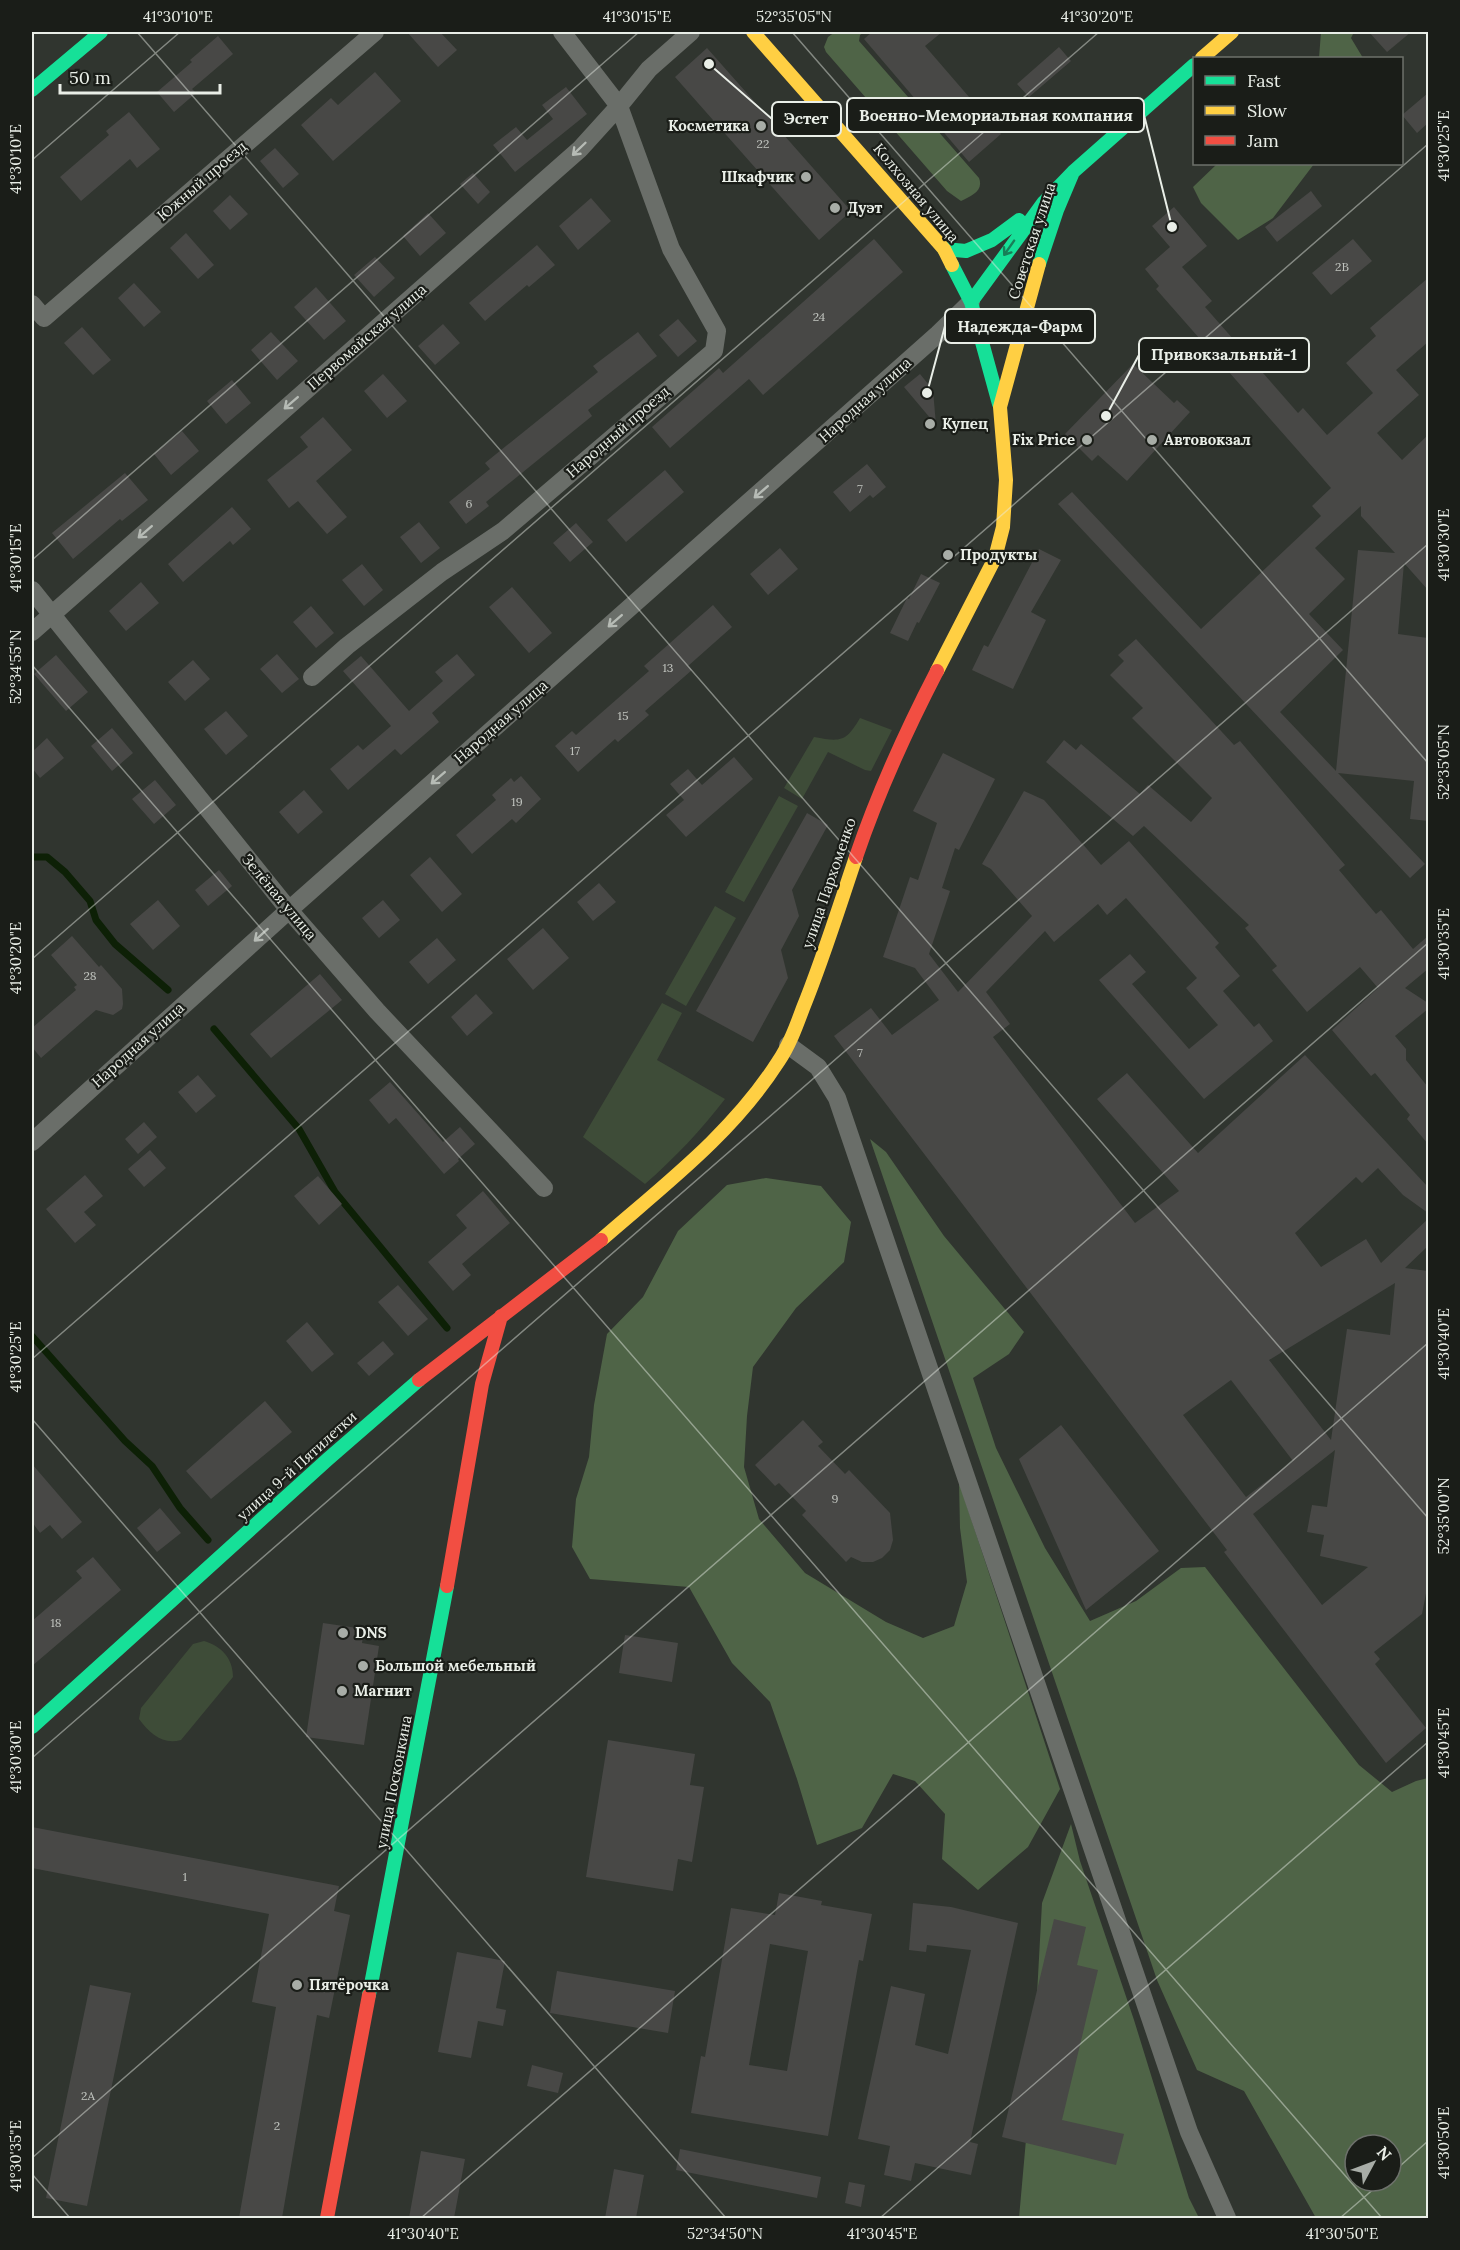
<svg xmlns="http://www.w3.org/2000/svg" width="1460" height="2250" viewBox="0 0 1460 2250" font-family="Lora,serif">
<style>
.green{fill:#3e4c38}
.forest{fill:#4f6447;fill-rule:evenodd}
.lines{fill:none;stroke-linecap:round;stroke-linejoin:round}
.stream{stroke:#0d2006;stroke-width:7}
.building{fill:#484846;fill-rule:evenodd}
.street{stroke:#6a6e69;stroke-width:18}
.fast{stroke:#16e098;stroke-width:14}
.slow{stroke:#ffcf43;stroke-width:14}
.jam{stroke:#f24e42;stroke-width:14}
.oneway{stroke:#b6bbb5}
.oneway2{stroke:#187e58}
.ticks{fill:none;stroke:#e9eee7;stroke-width:1.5;stroke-opacity:0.45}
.poi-dot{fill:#a8ada7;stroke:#1a1d18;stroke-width:2}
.labels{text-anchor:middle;stroke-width:4.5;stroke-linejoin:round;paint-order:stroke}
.number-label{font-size:12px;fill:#c1c4bf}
.poi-label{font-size:15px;font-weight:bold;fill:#e9eee7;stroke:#1a1d18;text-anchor:start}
.street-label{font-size:15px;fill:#e9eee7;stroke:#1a1d18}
.leader{fill:none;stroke:#e9eee7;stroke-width:2}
.callout-dot{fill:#e9eee7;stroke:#1a1d18;stroke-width:2}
.callout{fill:#1a1d18;stroke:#e9eee7;stroke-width:2}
.callout-label{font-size:16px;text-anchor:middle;font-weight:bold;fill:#e9eee7}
.neatline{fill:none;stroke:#e9eee7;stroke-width:2}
.ticks-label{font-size:15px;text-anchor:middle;fill:#e9eee7}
</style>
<rect width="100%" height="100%" fill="#30352f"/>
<!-- green -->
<path class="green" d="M860,718L892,730L871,771L865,770L828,752L802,799L784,788L814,737C841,742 846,742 860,718Z
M779,796L798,806L744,902L725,892Z
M715,906L736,918L686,1006L665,994Z
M662,1003L682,1013L657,1060L725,1099C701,1130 675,1158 645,1184L583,1137Z
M204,1641C221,1646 233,1658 233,1677L181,1740C163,1745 150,1734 139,1719L141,1708L193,1644Z"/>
<!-- forest -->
<path class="forest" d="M835,32H864L860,35L859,41L979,178C984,191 971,196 961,201L947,191L826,52L824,47L828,37Z
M1321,32H1354L1351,38L1363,58H1319Z
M1217,164H1314L1273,218L1238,240L1201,203L1193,187Z
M870,1139L886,1152L944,1236L1024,1332L1009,1354L973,1378L996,1448L1045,1548L1090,1621L1136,1601L1181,1568L1205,1567L1359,1765L1392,1792L1416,1781L1428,1778V2218H1316L1244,2091L1197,2070L1157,1980ZM1355,2145H1391V2181H1355Z
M766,1178L821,1186L851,1222L844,1262L796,1308L753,1367L747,1416L744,1467L759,1519L805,1573L886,1622L923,1638L954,1626L967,1582L960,1528L959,1482L1060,1789L1028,1847L978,1890L942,1859L945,1814L915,1781L893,1774L862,1828L817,1845L797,1779L770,1702L732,1663L689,1587L590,1579L572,1547L576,1499L589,1457L594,1405L607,1334L643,1297L678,1231L727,1185Z
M1071,1824L1080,1861L1134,2020L1189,2198L1199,2218H1019L1034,2050L1042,1903Z"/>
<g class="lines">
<!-- stream -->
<path class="stream" d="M32,857H47L65,872L90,901L96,920L115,944L168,990
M214,1029L299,1129L335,1192L447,1328
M32,1336L125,1441L152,1466L180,1508L208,1540"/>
</g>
<!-- building -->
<path class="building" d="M407,32H440L457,50L438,67Z
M872,32H942L925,46L1001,134L969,162L864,39Z
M1369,32H1411L1387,52Z
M218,36L233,54L192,89L196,93L174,112L157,92L192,62L190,60Z
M1059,47L1071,61L1029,97L1017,84Z
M707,48L851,211L819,240L675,77Z
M375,72L401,101L333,161L301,125L331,98L338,105Z
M566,87L587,114L515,172L493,145L516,127L527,140L553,119L542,105Z
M1428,93V123L1417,133L1402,115Z
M129,112L160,149L137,168L130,159L81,201L60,177L109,135L106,131Z
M275,148L299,174L283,188L260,161Z
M473,173L490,192L478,204L460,184Z
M1311,191L1322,206L1277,242L1265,227Z
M230,195L248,214L230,230L213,211Z
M591,198L611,221L578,250L559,226Z
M1174,207L1207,246L1182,267L1212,301L1205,307L1298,413L1303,408L1327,435L1373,393L1346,363L1376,336L1370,328L1428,278V342L1396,370L1419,395L1377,433L1402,460L1428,435V590L1404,563L1398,634L1428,638V821L1410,819L1414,781L1338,773L1425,864L1410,878L1058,504L1072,492L1201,629L1321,516L1312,506L1331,488L1156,289L1159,286L1145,269L1170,247L1152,226ZM1361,506V516L1395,553L1358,550L1336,771L1280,712L1343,650L1309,614L1345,579L1315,548Z
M428,213L446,233L420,256L403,236Z
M186,233L214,265L198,279L170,248Z
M874,239L903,272L763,395L749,379L670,448L652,427L719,368L723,373Z
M1353,239L1372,261L1331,295L1312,273Z
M537,245L555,265L529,287L527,285L485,321L469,303Z
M375,257L395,278L374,297L354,275Z
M134,283L161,312L144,327L118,298Z
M316,287L346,321L324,340L294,307Z
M678,319L697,341L678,357L659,335Z
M443,324L460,343L435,365L418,346Z
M82,327L111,360L93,375L64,343Z
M271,332L298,361L277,380L251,350Z
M638,332L657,356L588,410L592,416L486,502L489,506L466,524L449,502L490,469L485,463L598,372L593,366Z
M1133,364L1174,403L1177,400L1190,412L1127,481L1098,455L1092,461L1065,434Z
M383,374L407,401L387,418L364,391Z
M920,374L933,390L936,425L904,387Z
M232,380L251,403L226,424L207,401Z
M323,417L352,450L316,481L347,517L327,534L298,501L289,508L267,480L308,447L300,437Z
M182,431L199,451L171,475L154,454Z
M867,464L886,487L873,498L870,495L850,512L833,492Z
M665,470L684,492L626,542L607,520Z
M125,473L148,500L122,521L120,519L73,559L52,533Z
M232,507L251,529L233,545L230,541L183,582L168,564Z
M419,522L440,548L421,563L400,537Z
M576,523L593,542L570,562L553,543Z
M780,548L798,569L768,595L750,574Z
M1039,549L1061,560L1031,612L1046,620L1013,689L972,670L984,645L988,647Z
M362,564L383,590L364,606L342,580Z
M921,574L940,583L919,623L917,622L908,641L890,633L907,598L909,599Z
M141,582L159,603L126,631L109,611Z
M512,587L552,633L529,653L489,607Z
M713,605L732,627L688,666L692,670L645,711L649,715L618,742L615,739L578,772L555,746L572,731L576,735L649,671L644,666Z
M311,606L334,633L316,648L293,622Z
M1136,639L1234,745L1240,741L1345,865L1339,870L1376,914L1381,910L1413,949L1428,936V969L1405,988L1428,1003V1009L1395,1036L1406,1049V1060L1428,1087V1144L1407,1119L1410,1115L1375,1073L1371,1076L1332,1030L1378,988L1360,967L1307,1012L1272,970L1277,966L1245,928L1249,925L1144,826L1133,836L1046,762L1064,740L1076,750L1081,744L1140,794L1148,785L1191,822L1212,798L1132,718L1143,708L1110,675L1124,661L1118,655Z
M277,654L299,679L282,693L260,669Z
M457,654L475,675L432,713L439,722L401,755L395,749L348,790L330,769L358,745L363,750L391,726L343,671L361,656L409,711L443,681L435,672Z
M56,655L88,692L66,711L34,674Z
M193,660L210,679L185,701L168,682Z
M226,711L248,736L226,755L204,729Z
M112,728L133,753L112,771L91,746Z
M47,738L64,758L40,778L32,768V752Z
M943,753L995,779L959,850L955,848L942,888L950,891L929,954L958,992L1032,916L991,869L982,864L1024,791L1044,800L1101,865L1129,841L1219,943L1215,947L1240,976L1223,991L1254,1027L1259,1023L1273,1041L1204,1099L1099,980L1130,954L1146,972L1132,984L1189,1049L1218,1025L1186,988L1197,978L1126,898L1107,915L1098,904L1054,942L1045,931L986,992L1010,1024L993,1037L1135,1223L1179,1191L1097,1099L1127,1073L1198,1153L1305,1055L1428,1187V1213L1403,1195L1378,1168L1362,1183L1356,1177L1295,1233L1321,1267L1366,1239L1381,1263L1428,1219V1246L1405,1268L1428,1271V1583L1422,1614L1374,1652L1380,1659L1375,1664L1426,1728L1386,1763L1224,1552L1227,1550L834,1036L871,1008L892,1035L939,1000L915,968L883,957L910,877L918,880L937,823L913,811ZM1395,1283L1390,1335L1347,1329L1331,1440L1269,1360ZM1231,1380L1293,1461L1246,1497L1183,1415ZM1335,1450L1327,1507L1312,1505L1307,1532L1324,1535L1320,1556L1368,1567L1322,1605L1253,1514Z
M734,757L753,779L686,837L666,815L684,800L670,784L688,769L702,785Z
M521,776L541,799L516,823L512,819L472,854L456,835L496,800L492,795L511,778L514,782Z
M155,780L176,805L154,824L132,799Z
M304,790L323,812L298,834L279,812Z
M807,813L828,825L792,890L799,916L781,950L788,978L753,1042L696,1011Z
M430,857L462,894L442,912L410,875Z
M219,870L232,886L208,906L195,890Z
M599,883L616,902L593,921L577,902Z
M158,900L180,926L153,950L130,924Z
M383,900L400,920L379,938L362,918Z
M543,928L569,958L533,990L507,959Z
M72,936L99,967L101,965L122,989L123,1004L122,1009L113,1015L96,1010L41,1058L32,1047V1028L76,990L74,987L77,985L51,955Z
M437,938L456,960L428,984L409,962Z
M320,974L342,1000L271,1058L250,1034Z
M476,994L493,1013L467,1036L451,1017Z
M198,1075L216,1096L196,1113L178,1092Z
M390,1082L443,1142L460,1127L475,1144L458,1159L459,1161L444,1174L396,1118L389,1124L369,1100Z
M144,1122L157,1137L138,1154L125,1139Z
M150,1150L166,1168L144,1187L128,1169Z
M85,1175L103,1196L84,1212L96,1225L75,1243L46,1209Z
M318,1176L342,1204L319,1225L294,1196Z
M483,1191L510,1223L462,1264L471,1275L453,1291L428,1262L467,1228L456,1215Z
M398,1285L428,1319L408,1336L378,1302Z
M307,1322L334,1354L312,1372L286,1341Z
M383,1341L394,1354L369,1376L357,1363Z
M265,1401L292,1432L211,1499L186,1471Z
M803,1420L823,1442L818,1446L845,1474L849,1470L890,1513L893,1540L890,1550L882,1558L873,1562H862L851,1557L846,1562L802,1515L806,1511L779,1483L775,1486L755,1465Z
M1061,1425L1159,1551L1086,1610L1019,1459Z
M32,1464L82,1522L62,1539L50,1525L40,1533L32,1522Z
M160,1508L181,1533L157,1552L137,1528Z
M93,1557L121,1590L32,1666V1621L82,1578L76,1571Z
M323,1623L364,1629L362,1643L379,1646L364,1745L306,1737Z
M625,1635L678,1643L672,1682L619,1673Z
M608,1740L695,1754L690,1785L704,1787L692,1862L678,1859L673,1891L586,1877Z
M32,1827L339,1886L334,1911L350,1915L329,2018L317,2015L282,2218H239L276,2007L252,2002L269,1914L32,1868Z
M779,1893L822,1901L821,1905L872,1914L863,1961L859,1960L828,2136L691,2113L701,2056L705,2057L731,1908L775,1915ZM770,1944L808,1951L787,2071L749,2065Z
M913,1903L951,1907L1018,1923L970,2142L978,2144L971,2175L915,2163L911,2181L884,2175L890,2146L858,2139L891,1986L925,1994L915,2045L948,2054L971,1950L927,1945L926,1952L909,1950Z
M1054,1919L1086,1927L1077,1965L1098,1970L1062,2120L1124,2134L1116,2165L1002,2137Z
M457,1952L505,1961L496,2008L506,2010L503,2026L478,2021L471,2058L438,2052Z
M557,1971L675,1991L668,2033L550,2013Z
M90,1985L131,1993L87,2206L46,2198Z
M532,2065L563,2073L558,2093L527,2086Z
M680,2149L821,2177L817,2198L676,2170Z
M421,2151L465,2159L454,2218H409Z
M614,2169L644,2175L636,2218H605Z
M849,2182L865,2185L861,2207L845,2203Z"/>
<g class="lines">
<!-- street -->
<path class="street" d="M32,304L44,318L375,32
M32,590L289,910L377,1011L544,1188
M32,632L580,149L619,106L649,69L691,32
M312,677L347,646L442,572L503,531L714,351L717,331L671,249L619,106L562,32
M788,1045L818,1067L837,1098L1189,2132L1227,2218
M32,1142L289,910L938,334L971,302"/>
<!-- fast -->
<path class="fast" d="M32,90L101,32
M944,249L966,251L992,240L1019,220
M1039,264L1057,210L1073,172
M952,265L971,302L999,404
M971,302L1044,202L1073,172L1194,65
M32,1727L328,1459L419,1380
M369,1995L447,1586"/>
<!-- slow -->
<path class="slow" d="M753,32L944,249L952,265
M1202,58L1232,32
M937,671L995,558L1003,527L1006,480L1000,407L1039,264
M601,1240C664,1185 732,1134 778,1062C789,1046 796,1027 803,1008C823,959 839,907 856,857"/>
<!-- jam -->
<path class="jam" d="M856,857C878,792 906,731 937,671
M419,1380L601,1240
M447,1586L482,1384L501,1316
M327,2218L369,1995"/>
</g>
<!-- one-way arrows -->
<defs><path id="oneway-shaft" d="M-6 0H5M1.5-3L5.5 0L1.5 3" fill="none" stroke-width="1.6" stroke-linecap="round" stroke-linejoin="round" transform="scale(1.5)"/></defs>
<g class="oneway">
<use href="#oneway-shaft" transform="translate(579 149) rotate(136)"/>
<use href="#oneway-shaft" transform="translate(291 403) rotate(139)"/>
<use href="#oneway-shaft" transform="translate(761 492) rotate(139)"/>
<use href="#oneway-shaft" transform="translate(145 532) rotate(139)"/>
<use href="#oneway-shaft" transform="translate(615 621) rotate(139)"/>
<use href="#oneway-shaft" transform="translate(438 778) rotate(139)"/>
<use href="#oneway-shaft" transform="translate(261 935) rotate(138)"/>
</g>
<use class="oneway2" href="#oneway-shaft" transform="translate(1009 248) rotate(125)"/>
<!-- ticks -->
<path class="ticks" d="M137,32L1428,1518M792,32L1428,763M32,160L180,32M32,560L639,32M32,665L1382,2218M32,959L1099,32M32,1359L1428,144M32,1419L726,2218M32,1758L1428,544M32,2158L1428,943M32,2174L70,2218M1391,2174L1428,2141M421,2218L1428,1343M880,2218L1428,1742M1340,2218L1383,2181"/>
<!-- markers -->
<g class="poi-dot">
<circle cx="761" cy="126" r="6"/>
<circle cx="806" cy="177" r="6"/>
<circle cx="835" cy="208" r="6"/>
<circle cx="930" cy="424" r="6"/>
<circle cx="1087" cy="440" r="6"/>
<circle cx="1152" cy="440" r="6"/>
<circle cx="948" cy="555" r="6"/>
<circle cx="343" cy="1633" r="6"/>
<circle cx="363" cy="1666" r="6"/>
<circle cx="342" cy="1691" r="6"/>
<circle cx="297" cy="1985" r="6"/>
</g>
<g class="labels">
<!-- number labels -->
<g class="number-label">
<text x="763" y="148">22</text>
<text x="1342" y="271">2В</text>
<text x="819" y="321">24</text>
<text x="860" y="493">7</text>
<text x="469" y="508">6</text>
<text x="668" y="672">13</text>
<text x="623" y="720">15</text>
<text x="575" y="755">17</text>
<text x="517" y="806">19</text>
<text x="90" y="980">28</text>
<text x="860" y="1057">7</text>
<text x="835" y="1503">9</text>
<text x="56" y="1627">18</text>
<text x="185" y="1881">1</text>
<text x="88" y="2100">2А</text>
<text x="277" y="2130">2</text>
</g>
<!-- poi labels -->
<g class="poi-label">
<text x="749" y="131" text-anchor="end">Косметика</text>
<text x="794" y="182" text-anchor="end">Шкафчик</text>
<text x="847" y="213">Дуэт</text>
<text x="942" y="429">Купец</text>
<text x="1075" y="445" text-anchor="end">Fix Price</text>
<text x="1164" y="445">Автовокзал</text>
<text x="960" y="560">Продукты</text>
<text x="355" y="1638">DNS</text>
<text x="375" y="1671">Большой мебельный</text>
<text x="354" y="1696">Магнит</text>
<text x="309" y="1990">Пятёрочка</text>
</g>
<!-- street labels -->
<g class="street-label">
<text transform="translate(202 181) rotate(-41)" y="5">Южный проезд</text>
<text transform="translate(916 193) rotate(50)" y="5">Колхозная улица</text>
<text transform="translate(1032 241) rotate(-72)" y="5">Советская улица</text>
<text transform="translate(367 337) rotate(-41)" y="5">Первомайская улица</text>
<text transform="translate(865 400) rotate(-42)" y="5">Народная улица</text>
<text transform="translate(618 432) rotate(-41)" y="5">Народный проезд</text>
<text transform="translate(501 722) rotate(-41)" y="5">Народная улица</text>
<text transform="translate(829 883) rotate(-71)" y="5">улица Пархоменко</text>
<text transform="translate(279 897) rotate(50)" y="5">Зелёная улица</text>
<text transform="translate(138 1045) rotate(-42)" y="5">Народная улица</text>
<text transform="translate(297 1466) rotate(-42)" y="5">улица 9-й Пятилетки</text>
<text transform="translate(394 1782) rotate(-79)" y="5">улица Посконкина</text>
</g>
</g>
<!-- callouts -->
<path class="leader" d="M1172 227L1144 115M709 64L772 119M927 393L945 326M1106 416L1139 355"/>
<g class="callout-dot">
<circle cx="1172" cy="227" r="6"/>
<circle cx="709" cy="64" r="6"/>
<circle cx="927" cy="393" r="6"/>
<circle cx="1106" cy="416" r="6"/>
</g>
<g class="callout">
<rect x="847" y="98" width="297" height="34" rx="6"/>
<rect x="772" y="102" width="69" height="34" rx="6"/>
<rect x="945" y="309" width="150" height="34" rx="6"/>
<rect x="1139" y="338" width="170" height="34" rx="6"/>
</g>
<g class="callout-label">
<text x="996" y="121">Военно-Мемориальная компания</text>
<text x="806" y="124">Эстет</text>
<text x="1020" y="332">Надежда-Фарм</text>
<text x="1224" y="360">Привокзальный-1</text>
</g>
<!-- border -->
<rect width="1460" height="2250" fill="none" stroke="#1a1d18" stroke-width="66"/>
<!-- legend -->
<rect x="1193" y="57" width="210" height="108" fill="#1a1d18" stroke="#6d716b" stroke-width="1.5"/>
<rect x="1205" y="76" width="30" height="9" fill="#16e098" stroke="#6d716b" stroke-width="1.5"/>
<text x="1247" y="87" font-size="18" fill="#e9eee7">Fast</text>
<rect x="1205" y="106" width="30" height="9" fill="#ffcf43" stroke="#6d716b" stroke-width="1.5"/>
<text x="1247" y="117" font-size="18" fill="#e9eee7">Slow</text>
<rect x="1205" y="136" width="30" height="9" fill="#f24e42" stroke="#6d716b" stroke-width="1.5"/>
<text x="1247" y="147" font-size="18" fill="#e9eee7">Jam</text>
<!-- north arrow -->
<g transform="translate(1373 2163) rotate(49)"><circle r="28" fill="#1a1d18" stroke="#6d716b" stroke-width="1.5"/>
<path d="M0-4.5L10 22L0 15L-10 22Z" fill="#a8ada7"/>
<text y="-9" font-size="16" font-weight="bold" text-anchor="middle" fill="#e9eee7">N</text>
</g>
<!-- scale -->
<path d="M60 84v9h160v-9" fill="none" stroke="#e9eee7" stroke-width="3"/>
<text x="69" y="84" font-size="18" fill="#e9eee7" stroke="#1a1d18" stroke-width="4.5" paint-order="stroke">50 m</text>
<rect x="33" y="33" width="1394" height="2184" class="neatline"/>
<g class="ticks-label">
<text x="178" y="22">41°30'10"E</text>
<text x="637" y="22">41°30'15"E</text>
<text x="794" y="22">52°35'05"N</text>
<text x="1097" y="22">41°30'20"E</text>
<text transform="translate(1444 146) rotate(-90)" y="5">41°30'25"E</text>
<text transform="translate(16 159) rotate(-90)" y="5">41°30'10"E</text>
<text transform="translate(1444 545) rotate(-90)" y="5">41°30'30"E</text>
<text transform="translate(16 558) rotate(-90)" y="5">41°30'15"E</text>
<text transform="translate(16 667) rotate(-90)" y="5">52°34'55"N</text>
<text transform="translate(1444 762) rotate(-90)" y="5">52°35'05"N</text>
<text transform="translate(1444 944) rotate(-90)" y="5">41°30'35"E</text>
<text transform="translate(16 958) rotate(-90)" y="5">41°30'20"E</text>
<text transform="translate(1444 1344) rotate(-90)" y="5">41°30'40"E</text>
<text transform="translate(16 1357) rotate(-90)" y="5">41°30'25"E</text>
<text transform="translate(1444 1516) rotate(-90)" y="5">52°35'00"N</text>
<text transform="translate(1444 1743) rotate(-90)" y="5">41°30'45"E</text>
<text transform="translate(16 1757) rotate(-90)" y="5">41°30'30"E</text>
<text transform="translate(1444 2143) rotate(-90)" y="5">41°30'50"E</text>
<text transform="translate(16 2156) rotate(-90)" y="5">41°30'35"E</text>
<text x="423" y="2239">41°30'40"E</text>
<text x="725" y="2239">52°34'50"N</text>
<text x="882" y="2239">41°30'45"E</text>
<text x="1342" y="2239">41°30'50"E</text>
</g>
</svg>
